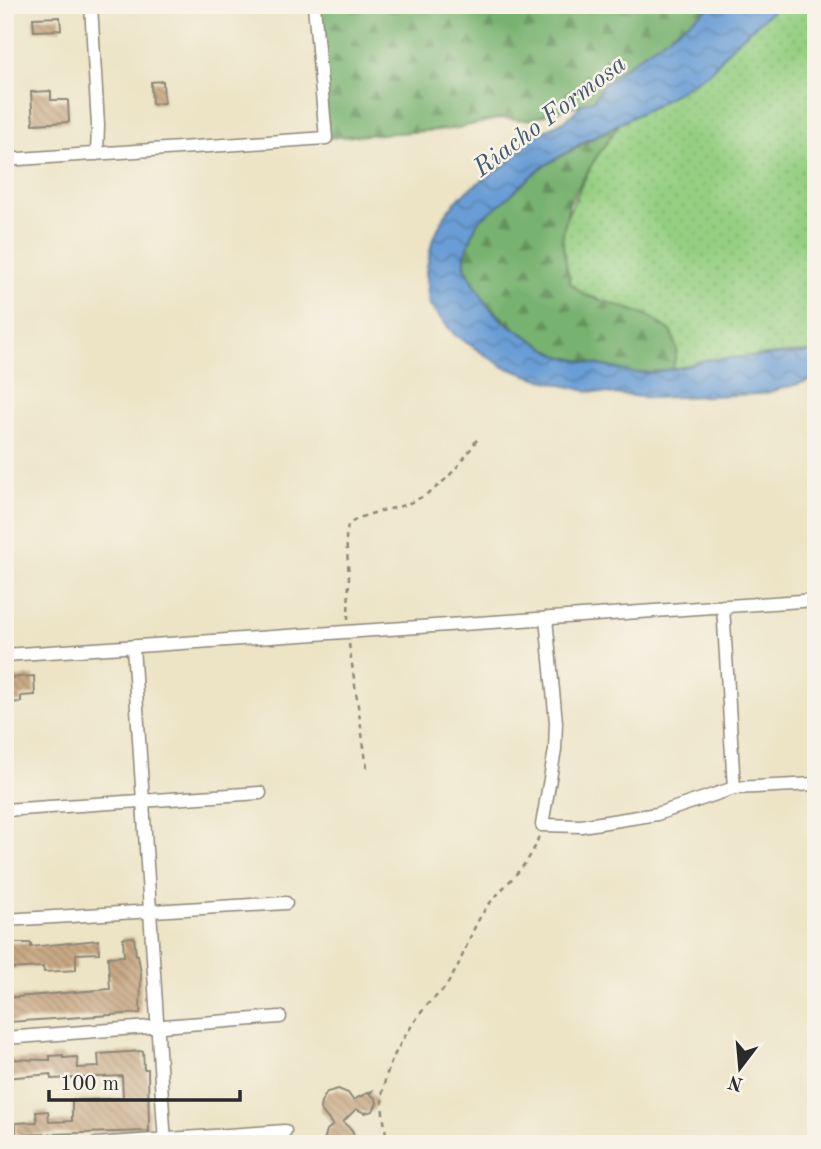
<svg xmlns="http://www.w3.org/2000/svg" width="821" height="1149" viewBox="0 0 821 1149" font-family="'Old Standard TT',serif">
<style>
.grass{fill:url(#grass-dots);stroke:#607d56;stroke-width:2}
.forest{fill:url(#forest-firs);stroke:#526e4e;stroke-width:2}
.water{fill:url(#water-waves);stroke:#4a6480;stroke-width:2}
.building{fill:url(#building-back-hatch)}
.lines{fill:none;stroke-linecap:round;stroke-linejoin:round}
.minor-casing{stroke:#8c8878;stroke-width:15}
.path{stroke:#8c8878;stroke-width:2.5;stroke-dasharray:5 5;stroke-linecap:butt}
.minor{stroke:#fff;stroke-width:12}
.labels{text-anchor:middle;stroke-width:5;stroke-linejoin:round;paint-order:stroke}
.water-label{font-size:26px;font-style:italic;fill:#44596f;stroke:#f7f3e8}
</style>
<defs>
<pattern id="grass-dots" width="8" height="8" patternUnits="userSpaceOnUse" patternTransform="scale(1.75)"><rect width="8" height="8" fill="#95cf82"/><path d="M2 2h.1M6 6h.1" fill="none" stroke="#81b270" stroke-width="1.8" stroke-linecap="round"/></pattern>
<pattern id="forest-firs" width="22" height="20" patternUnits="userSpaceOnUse" patternTransform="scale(1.75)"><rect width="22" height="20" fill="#78b270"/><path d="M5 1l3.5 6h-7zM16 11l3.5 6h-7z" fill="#63915c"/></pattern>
<pattern id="water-waves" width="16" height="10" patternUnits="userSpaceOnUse" patternTransform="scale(1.75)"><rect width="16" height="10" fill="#699dd5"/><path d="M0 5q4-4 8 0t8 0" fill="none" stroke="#5780ad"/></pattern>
<pattern id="building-back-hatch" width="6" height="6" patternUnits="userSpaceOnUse" patternTransform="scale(1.75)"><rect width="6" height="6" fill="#c9a985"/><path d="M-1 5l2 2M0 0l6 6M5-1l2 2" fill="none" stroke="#a38a6d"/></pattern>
</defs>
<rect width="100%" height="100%" fill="#f7f3e8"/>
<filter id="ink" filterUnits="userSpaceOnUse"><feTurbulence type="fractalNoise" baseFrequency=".0143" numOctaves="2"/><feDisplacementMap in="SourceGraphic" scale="14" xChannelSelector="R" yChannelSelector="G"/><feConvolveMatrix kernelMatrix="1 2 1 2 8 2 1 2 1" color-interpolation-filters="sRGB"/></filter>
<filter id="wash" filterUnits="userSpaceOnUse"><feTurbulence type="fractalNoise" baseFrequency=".00686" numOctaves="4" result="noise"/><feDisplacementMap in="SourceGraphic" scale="28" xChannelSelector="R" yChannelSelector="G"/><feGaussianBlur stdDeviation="1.57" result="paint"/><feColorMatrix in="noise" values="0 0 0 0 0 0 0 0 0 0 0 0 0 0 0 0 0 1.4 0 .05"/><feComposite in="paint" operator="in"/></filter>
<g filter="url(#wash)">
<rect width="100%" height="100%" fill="#ede4c6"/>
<!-- grass -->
<path class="grass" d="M780,5H816V351L704,360L672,370L677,350L647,315L585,295L570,283L562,240L564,222L592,164L619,124L656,105L710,72L732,46L760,20Z"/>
<!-- forest -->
<path class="forest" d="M314,5H713L630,63L602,86L594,100L528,120L502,118L453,129L326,138Z
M619,124L592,164L569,203L562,240L566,264L570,283L585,295L647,315L671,331L677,350L672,370L635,373L557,355L516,329L487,305L465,267V255L477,222L539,169Z"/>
<!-- water -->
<path class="water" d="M713,5H779L732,46L710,72L656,105L585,141L539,169L504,201L477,222L465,255V267L487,305L504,322L557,355L571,359L635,373H649L683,367L704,360L816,352V379L762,394L651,398L587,391L542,380L504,367L455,335L429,305L426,271L433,238L448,210L465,192L503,166L537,135L567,119L583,103L594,100L602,86L630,63Z"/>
<g id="blocks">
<!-- building -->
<path class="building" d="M60,17L61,30L34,31L33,18Z
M163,81L164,103L152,104L151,82Z
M51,91V100H68L69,122L33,124L31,92Z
M34,676L35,695L21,696V702L7,703L5,678Z
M134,937L136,955H138L141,974L140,1013L9,1022L5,998L110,989L108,957L124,956L123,938Z
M98,940L99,953L76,954V970L44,972L43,967L7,969L5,943H31V947Z
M143,1051L144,1069H148L149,1131L16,1135V1123L37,1122L36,1112L48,1111L49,1122L72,1121V1101L123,1098L122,1076L51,1079V1074L5,1078V1059L50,1060V1056L63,1055V1058L77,1057L78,1068L99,1067L98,1054Z
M338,1089L348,1093L353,1100L372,1091L370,1094L376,1099L377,1103L373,1111L365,1113L356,1109L343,1122L352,1130L357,1144H323L327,1130L333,1125L320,1109L321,1102L327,1092Z"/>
</g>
</g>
<g filter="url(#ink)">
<use href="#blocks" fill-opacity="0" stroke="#8c8878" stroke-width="2"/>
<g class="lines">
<defs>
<path id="minor" d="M91,5L98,125L97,154
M5,160L326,138L314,5
M723,606L734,788
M546,618L556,722L555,750L542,825L581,826L657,814L734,788L816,784
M133,646L165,1144
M5,655L816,600
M5,810L260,793
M5,920L286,903
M5,1038L280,1017
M96,1144L285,1131"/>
</defs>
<!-- minor casing -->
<use href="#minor" class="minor-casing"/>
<!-- path -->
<path class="path" d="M348,620L349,578L346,537L348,525C363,513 381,512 398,507C437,495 457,470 478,438
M349,644L367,768
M387,1144C386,1127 380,1107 383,1091C387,1060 408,1030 426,1006C433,998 443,992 448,983C465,958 470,927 490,903C508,881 532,863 539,835"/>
<!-- minor -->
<use href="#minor" class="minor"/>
</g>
</g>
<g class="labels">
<!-- water labels -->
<g class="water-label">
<text transform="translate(549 115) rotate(-37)" y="9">Riacho Formosa</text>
</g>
</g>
<!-- margin -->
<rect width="821" height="1149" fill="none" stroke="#f7f3e8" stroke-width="28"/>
<!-- north arrow -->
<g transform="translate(740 1068) rotate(196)" stroke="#f7f3e8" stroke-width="5" paint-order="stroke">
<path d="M0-5L12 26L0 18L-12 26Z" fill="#2b2b2b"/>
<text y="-10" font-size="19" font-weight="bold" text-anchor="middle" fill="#2b2b2b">N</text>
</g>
<!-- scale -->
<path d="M49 1090v10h191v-10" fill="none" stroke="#2b2b2b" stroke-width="3.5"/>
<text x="60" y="1090" font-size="21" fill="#2b2b2b" stroke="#f7f3e8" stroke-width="5" paint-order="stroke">100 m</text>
</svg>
